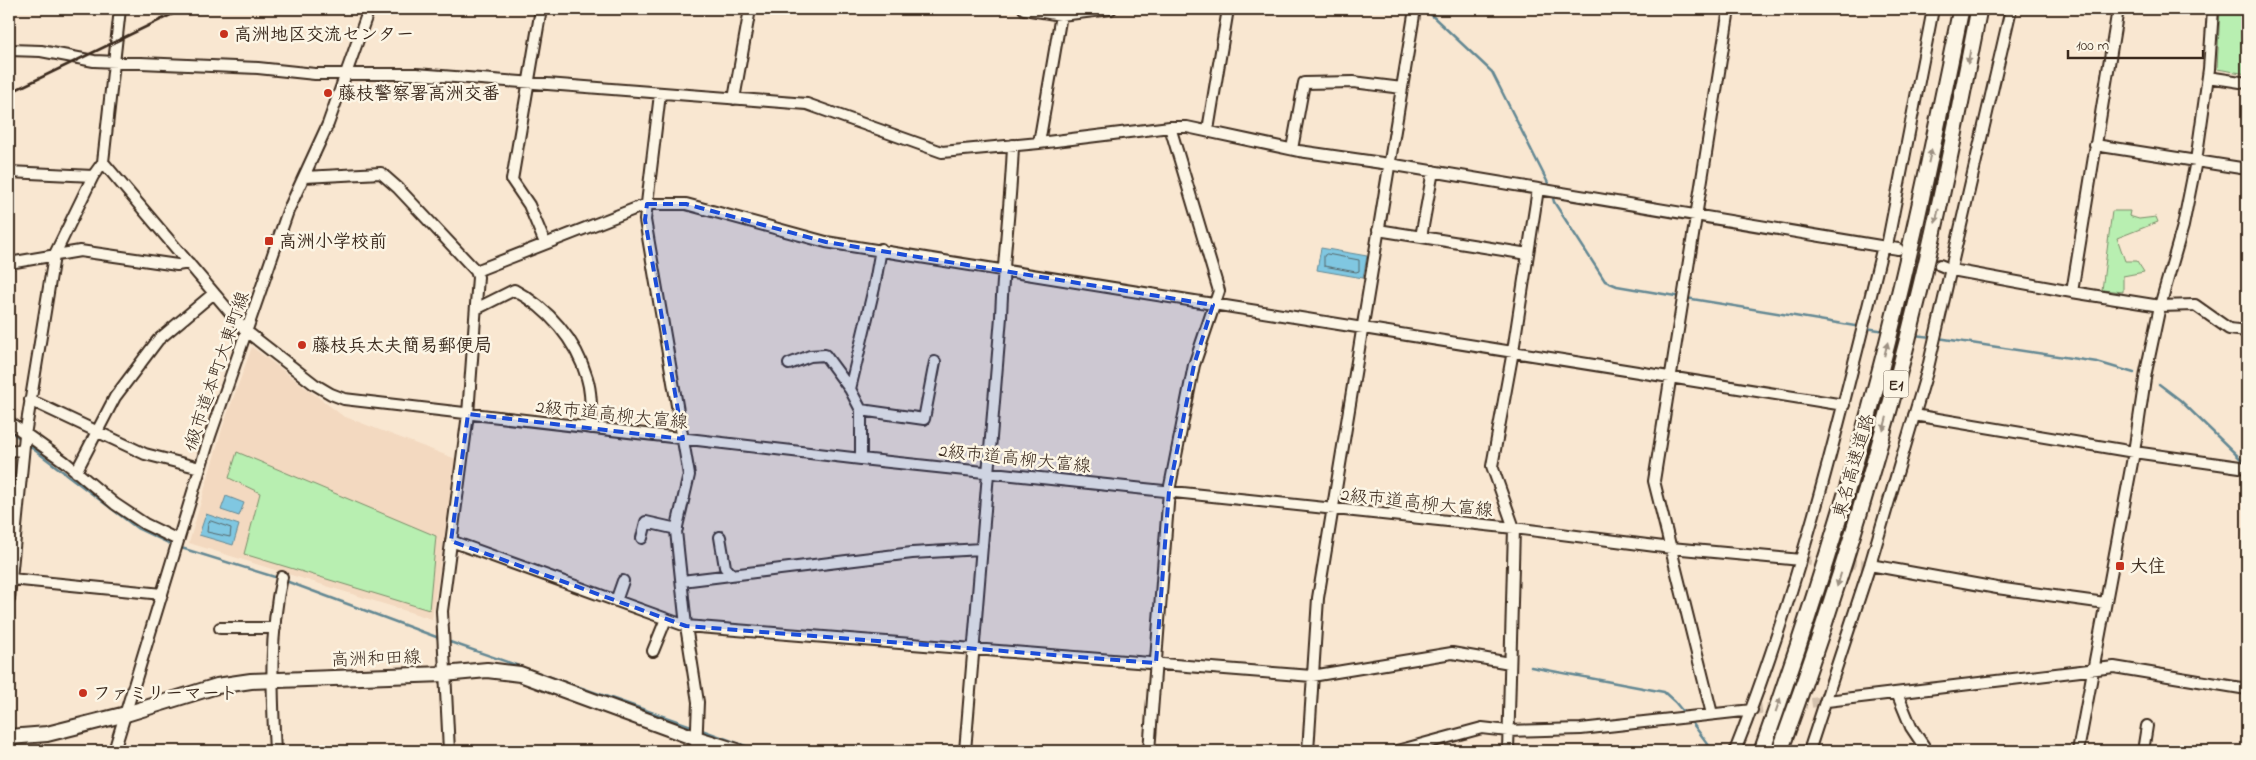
<svg xmlns="http://www.w3.org/2000/svg" width="2256" height="760" viewBox="0 0 2256 760" font-family="'Indie Flower','Klee One',sans-serif">
<style>
.built{fill:#f3d9c0}
.green{fill:#b8efb1;stroke:#7a8c68}
.water{fill:#80c7e1;stroke:#648893}
.lines{fill:none;stroke-linecap:round;stroke-linejoin:round}
.shore{stroke:#57696c;stroke-width:1}
.stream{stroke:#648893;stroke-width:2.5}
.minor-tunnel{stroke:#d3c1ad;stroke-width:10;stroke-dasharray:10 5;stroke-linecap:butt}
.minor-casing{stroke:#3b2a1e;stroke-width:14}
.major-casing{stroke:#3b2a1e;stroke-width:18}
.highway-casing{stroke:#3b2a1e;stroke-width:19}
.minor{stroke:#fcf5e5;stroke-width:10}
.major{stroke:#fcf5e5;stroke-width:14}
.highway{stroke:#fcf5e5;stroke-width:15}
.rail{stroke:#3b2a1e;stroke-width:2.5}
.oneway{fill:#9c9082}
.marked{fill:#1d4ed8;fill-opacity:0.2;stroke:#1d4ed8;stroke-width:4;stroke-dasharray:10 6;stroke-linejoin:round}
.poi-dot{fill:#c8321e;stroke:#fcf5e5;stroke-width:2}
.labels{text-anchor:middle;stroke-width:5;stroke-linejoin:round;paint-order:stroke}
.shield{fill:#fcf5e5;stroke:#75675a;stroke-width:1}
.shield-label{font-size:16px;font-weight:bold;fill:#3b2a1e}
.poi-label{font-size:18px;font-weight:bold;fill:#3b2a1e;stroke:#fcf5e5;text-anchor:start}
.street-label{font-size:18px;fill:#3b2a1e;stroke:#fcf5e5}
</style>
<rect width="100%" height="100%" fill="#f9e7d1"/>
<filter id="ink" filterUnits="userSpaceOnUse"><feTurbulence type="fractalNoise" baseFrequency=".02" numOctaves="2"/><feDisplacementMap in="SourceGraphic" scale="10" xChannelSelector="R" yChannelSelector="G"/><feConvolveMatrix kernelMatrix="1 2 1 2 8 2 1 2 1" color-interpolation-filters="sRGB"/></filter>
<g filter="url(#ink)">
<!-- built -->
<path class="built" d="M252,347L343,416L456,459L432,619L189,543L223,426Z"/>
<!-- green -->
<path class="green" d="M2220,9H2247V74L2217,69Z
M2112,211H2130L2129,216L2139,219L2156,217L2158,222L2117,238L2125,261H2137L2144,272L2123,276V292L2102,290Z
M237,452L436,536L429,610L244,554L260,493L229,478Z"/>
<!-- water -->
<path class="water" d="M1321,248L1367,256L1363,278L1317,270Z
M226,496L244,503L239,516L221,510Z
M206,514L239,525L233,545L199,535Z"/>
<g class="lines">
<!-- shore -->
<path class="shore" d="M1327,254L1359,260V271L1356,272L1324,266V256Z
M211,521L231,528L230,537L207,532L208,523Z"/>
<!-- stream -->
<path class="stream" d="M1425,9L1492,72L1551,189
M1552,194L1554,202L1605,281L1617,286L1681,297
M1686,298L1861,327
M1866,328L1885,331
M1913,335L1932,337
M1938,338L2097,362L2134,373
M2159,384L2180,400L2246,464
M9,430L22,440
M28,445L137,528L173,545
M178,547L278,578
M283,580L439,638
M447,641L694,727
M1531,667L1664,692L1675,702L1685,714
M1690,720L1713,751
M699,729L759,751"/>
<!-- minor-tunnel -->
<path class="minor-tunnel" d="M1801,560L1870,565
M1752,710L1827,701"/>
<defs>
<path id="minor" d="M541,9L512,180L529,205L545,243
M1024,9L1061,15L1111,9
M9,50L41,51L94,61L258,68L315,74H416L807,104L942,152L1039,143L1170,127H1187L1299,151L1389,164L1898,249
M2208,77L2247,83
M660,94L645,220L689,475L676,531L686,626L698,702L696,751
M734,99L750,9
M1208,130L1228,9
M1039,143L1062,9
M2095,145L2247,169
M1292,149L1304,83L1353,82L1402,88
M103,162L246,331L314,384L331,394L344,399L861,459L1514,528L1671,548L1801,560
M9,172L93,176
M304,177L381,173L398,188L476,271L478,277L468,414L442,611L449,751
M1378,230L1528,254
M1421,237L1433,171
M1887,246L1933,9
M9,263L80,251L177,265L189,263
M1940,265L1952,270L2072,292L2160,306L2195,305L2229,329L2247,331
M476,271L647,204H686L826,242L1844,405
M2072,292L2118,9
M476,309L514,290C548,308 576,340 587,378C592,394 591,412 591,428
M789,364L810,356L825,355L850,389
M30,400L145,454L200,468
M861,410L924,419L935,362
M1914,415L2134,452L2247,468
M9,422L65,462L115,504L145,524L178,540
M9,450L23,451
M861,459V410L850,389L874,288L881,249
M76,472L115,397L158,340L214,293
M720,537L725,567L731,574
M642,538L646,522L677,529
M451,541L686,626L1312,676L1452,653L1510,663
M1870,565L1997,588L2105,603
M11,579L162,594
M682,581L912,553L981,549
M9,599L25,435L54,256L93,176L103,162L120,9
M616,601L623,581
M220,628H275
M653,651L666,619
M1897,693L1911,727L1927,751
M1827,701L2114,667L2247,689
M1712,714L1654,481L1729,9
M114,751L210,436L288,211L328,124L369,9
M275,751C272,694 269,634 282,577
M965,751L1001,317C1003,259 1011,203 1013,145
M1149,751L1169,491L1194,365L1219,291L1170,127
M1308,751L1318,598L1415,9
M1397,751L1482,728L1508,731L1581,729L1752,710
M1508,751L1514,528L1492,466L1513,351L1538,189
M1735,751C1800,588 1841,416 1883,246
M1809,751L1870,565L1927,372L2011,9
M2078,751L2134,452L2146,372L2160,306L2183,226L2196,161L2209,69L2213,9
M2143,751L2147,726"/>
<path id="major" d="M9,737L47,734L126,714L217,686L251,681L444,674L487,670L520,674L695,738L737,751"/>
<path id="highway" d="M1762,751C1806,627 1846,502 1879,375C1911,254 1936,131 1961,9
M1780,751C1836,597 1884,441 1922,281C1944,191 1961,100 1979,9"/>
</defs>
<!-- minor casing -->
<use href="#minor" class="minor-casing"/>
<!-- major casing -->
<use href="#major" class="major-casing"/>
<!-- highway casing -->
<use href="#highway" class="highway-casing"/>
<!-- minor -->
<use href="#minor" class="minor"/>
<!-- major -->
<use href="#major" class="major"/>
<!-- highway -->
<use href="#highway" class="highway"/>
<!-- rail -->
<path class="rail" d="M9,93L183,9"/>
</g>
<!-- one-way arrows -->
<defs><path id="oneway-solid" d="M-6-.8H1V-3.2L6.5 0L1 3.2V.8H-6Z" transform="scale(1.25)"/></defs>
<g class="oneway">
<use href="#oneway-solid" transform="translate(1969 57) rotate(101)"/>
<use href="#oneway-solid" transform="translate(1930 156) rotate(-77)"/>
<use href="#oneway-solid" transform="translate(1937 216) rotate(103)"/>
<use href="#oneway-solid" transform="translate(1886 349) rotate(-76)"/>
<use href="#oneway-solid" transform="translate(1885 424) rotate(105)"/>
<use href="#oneway-solid" transform="translate(1839 580) rotate(107)"/>
<use href="#oneway-solid" transform="translate(1778 705) rotate(-71)"/>
</g>
</g>
<!-- marked area -->
<path class="marked" d="M647,204H686L826,242L1213,305L1194,365L1169,491L1156,663L686,626L451,541L468,414L683,439L645,220Z"/>
<!-- markers -->
<g class="poi-dot">
<circle cx="224" cy="34" r="5"/>
<circle cx="328" cy="93" r="5"/>
<rect x="264" y="236" width="10" height="10" rx="2.5"/>
<circle cx="302" cy="345" r="5"/>
<rect x="2115" y="561" width="10" height="10" rx="2.5"/>
<circle cx="83" cy="693" r="5"/>
</g>
<g class="labels">
<!-- shield labels -->
<rect class="shield" x="1883.5" y="370.5" width="25" height="27" rx="4"/>
<g class="shield-label">
<text x="1896" y="390">E1</text>
</g>
<!-- poi labels -->
<g class="poi-label">
<text x="234" y="40">高洲地区交流センター</text>
<text x="338" y="99">藤枝警察署高洲交番</text>
<text x="279" y="247">高洲小学校前</text>
<text x="312" y="351">藤枝兵太夫簡易郵便局</text>
<text x="2130" y="572">大住</text>
<text x="93" y="699">ファミリーマート</text>
</g>
<!-- street labels -->
<g class="street-label">
<text transform="translate(216 371) rotate(-71)" y="6">1級市道本町大東町線</text>
<text transform="translate(612 414) rotate(6)" y="6">2級市道高柳大富線</text>
<text transform="translate(1015 458) rotate(6)" y="6">2級市道高柳大富線</text>
<text transform="translate(1853 466) rotate(-74)" y="6">東名高速道路</text>
<text transform="translate(1417 502) rotate(6)" y="6">2級市道高柳大富線</text>
<text transform="translate(376 658) rotate(-2)" y="6">高洲和田線</text>
</g>
</g>
<!-- margin -->
<rect width="2256" height="760" fill="none" stroke="#fcf5e5" stroke-width="30"/>
<rect x="15" y="15" width="2226" height="730" fill="none" stroke="#3b2a1e" stroke-width="2" filter="url(#ink)"/>
<!-- scale -->
<path d="M2068 50v8h135v-8" fill="none" stroke="#3b2a1e" stroke-width="2.5"/>
<text x="2076" y="50" font-size="15" fill="#3b2a1e" stroke="#fcf5e5" stroke-width="4" paint-order="stroke">100 m</text>
</svg>
